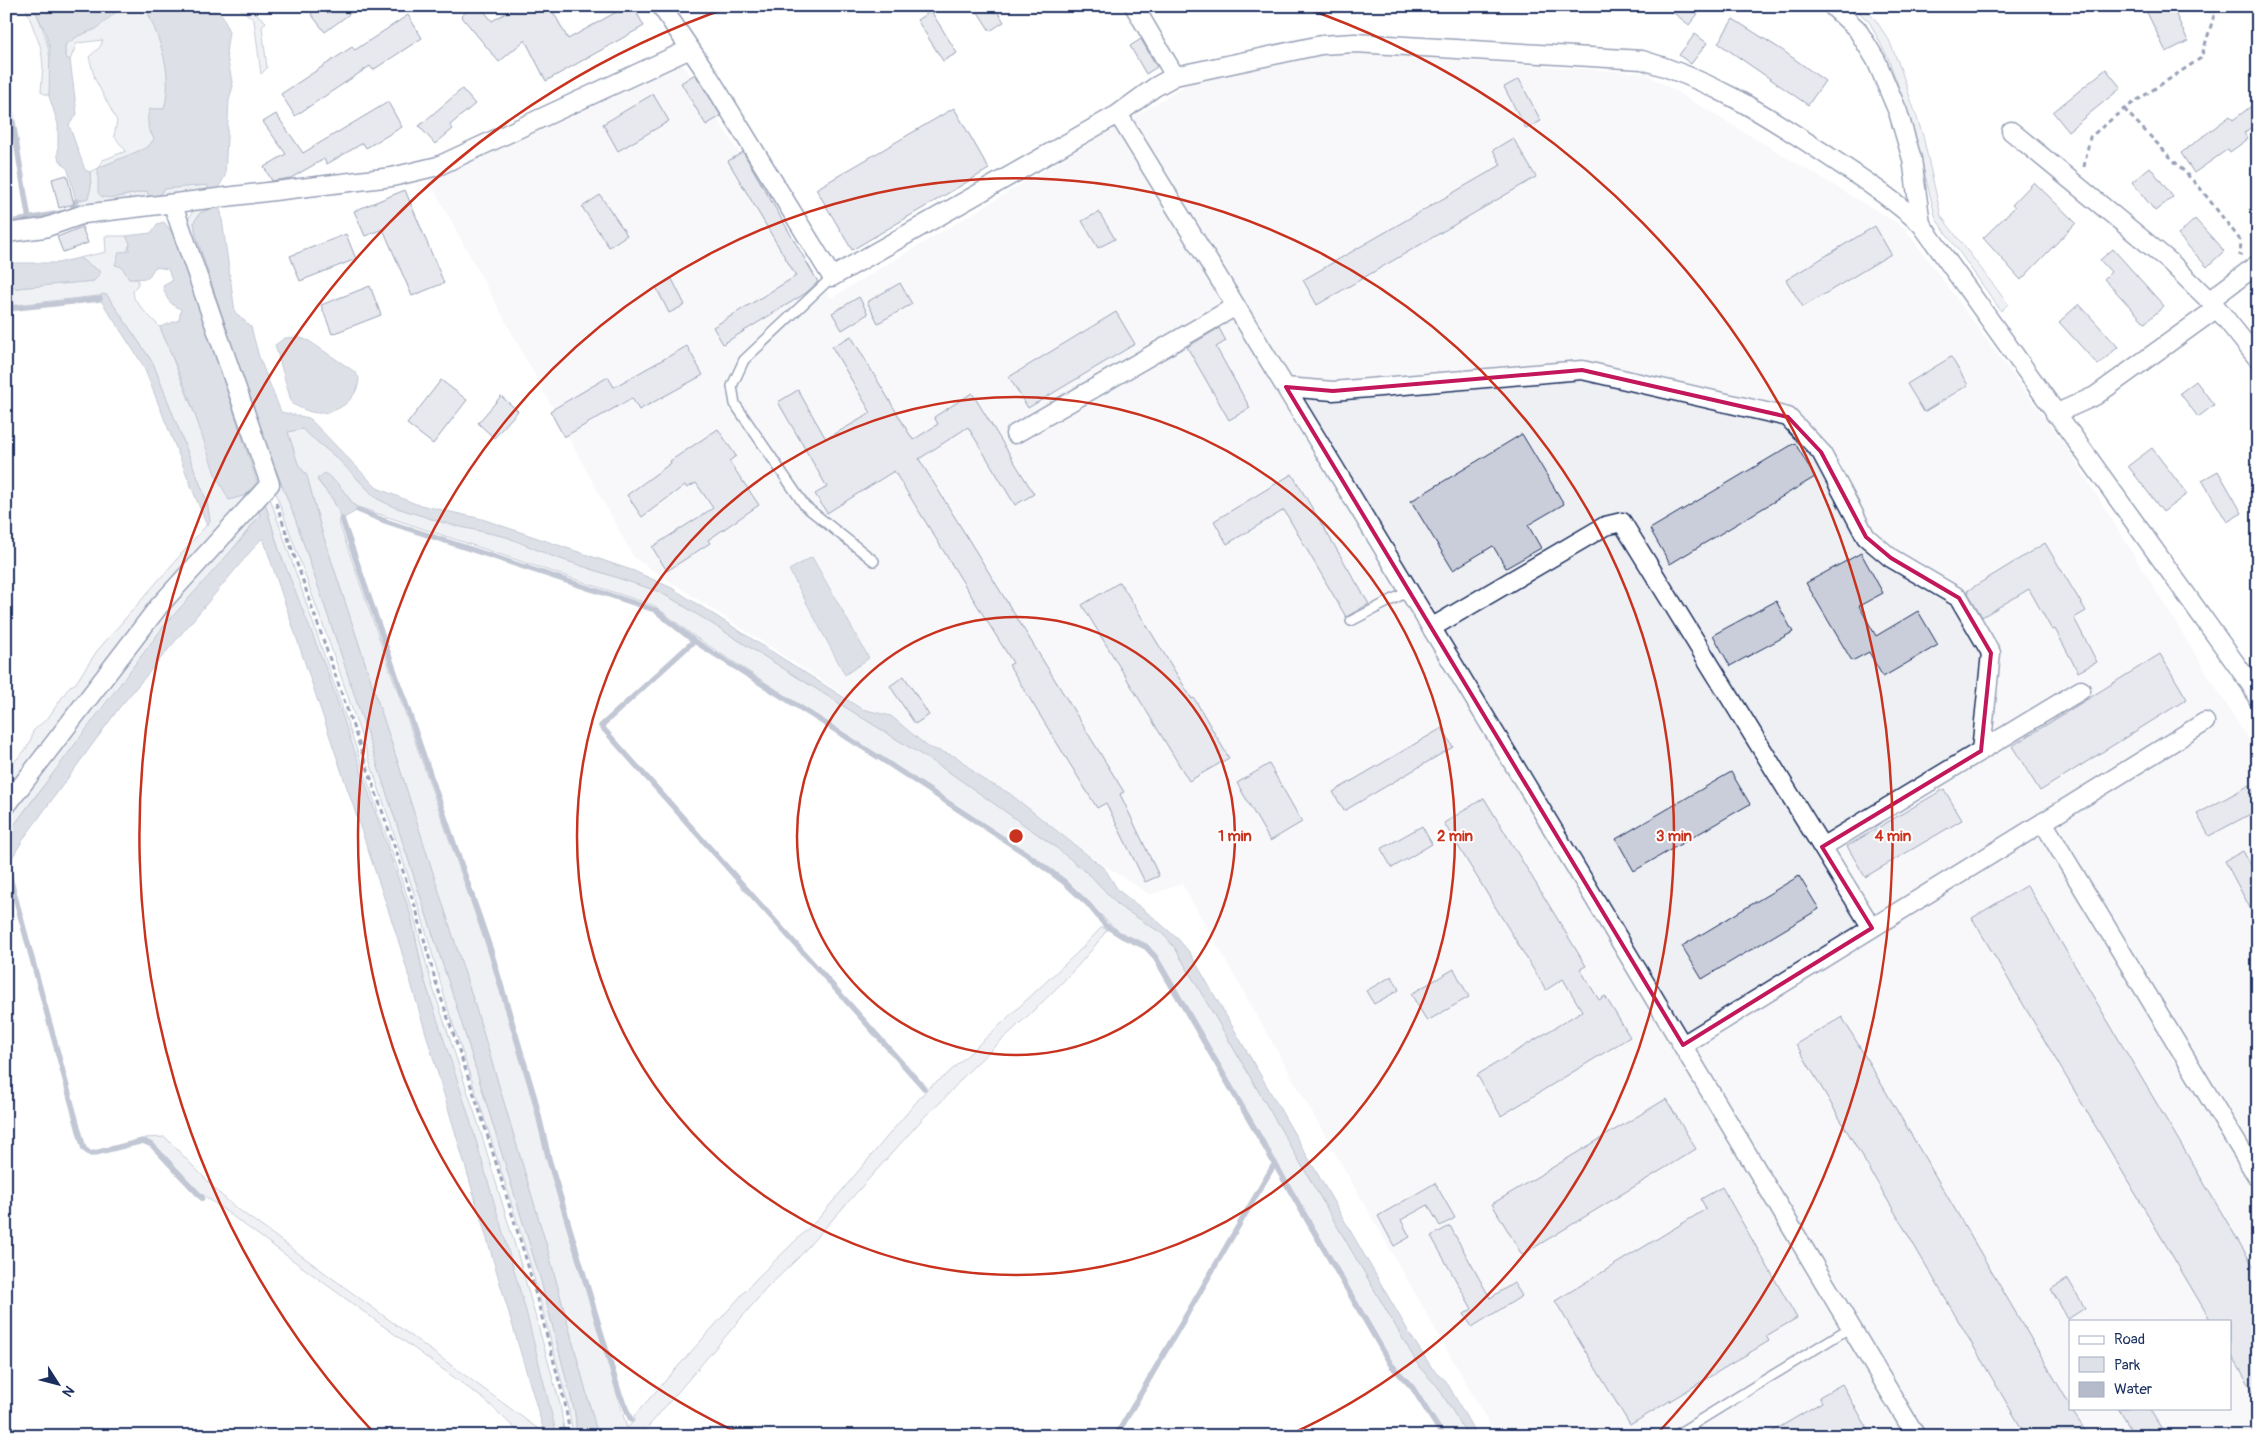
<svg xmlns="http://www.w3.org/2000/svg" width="2264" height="1442" viewBox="0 0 2264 1442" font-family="Pangolin,sans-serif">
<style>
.built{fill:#eff0f4;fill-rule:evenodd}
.green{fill:#dee1e7;stroke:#7c88a2}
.water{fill:#b5bbca;stroke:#77839f}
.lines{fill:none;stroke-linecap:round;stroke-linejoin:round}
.stream{stroke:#77839f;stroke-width:5.5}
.building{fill:#caceda;stroke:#1b2f5e}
.lane-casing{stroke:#1b2f5e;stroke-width:12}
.street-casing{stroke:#1b2f5e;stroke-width:21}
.path{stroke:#1b2f5e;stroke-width:3;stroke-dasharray:5 4;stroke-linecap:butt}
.lane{stroke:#fff;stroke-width:9}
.street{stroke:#fff;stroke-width:18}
.marked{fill:none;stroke:#c2185b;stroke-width:4;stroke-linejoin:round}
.ring{fill:none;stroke:#c8321e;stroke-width:2.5}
.centre{fill:#c8321e;stroke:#fff;stroke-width:2.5}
.ring-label{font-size:15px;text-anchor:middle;font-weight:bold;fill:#c8321e;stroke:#fff;stroke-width:4;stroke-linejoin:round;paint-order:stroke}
</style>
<rect width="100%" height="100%" fill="#fff"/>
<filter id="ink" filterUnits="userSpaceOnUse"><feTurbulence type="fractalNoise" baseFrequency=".02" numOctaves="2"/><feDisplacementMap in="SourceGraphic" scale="10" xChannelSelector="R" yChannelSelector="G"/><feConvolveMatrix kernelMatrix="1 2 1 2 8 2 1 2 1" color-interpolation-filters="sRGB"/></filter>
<g filter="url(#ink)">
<!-- built -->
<path class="built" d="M1329,52L1645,73L1904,227L2072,455L2258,755V1436H1496L1182,884L1150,895L634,558L427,177L682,62L831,298L1205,74ZM2070,1321H2230V1408H2070Z"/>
<!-- green -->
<path class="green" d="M25,6H33C50,43 52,56 49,96L41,92L43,66L41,48Z
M123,6L146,8C160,41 174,73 164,109H150L148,128L154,139L148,147L98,168L113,198L148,191L150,198L163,189L207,185L210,191L78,211L76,201L88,198L91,187L90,172L98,168L103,160L126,151L114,136L117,121L95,79L89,57L100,47L103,40L77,43L70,60L65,57V45L78,36L96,29Z
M237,6H247L266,22L262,27L267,68L261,74L254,20Z
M1853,6H1862L1874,18L1889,40L1900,67L1923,136L1941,216L2008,304L2001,311L1936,219L1914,131L1889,60L1870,23Z
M218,206L200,213L194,222L196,235L255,417L295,518L345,666L458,1011L541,1281L575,1413L577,1436H573L568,1405L530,1263L486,1123L448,1009L421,914L340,673L274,488L187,221L194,209Z
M105,236H126L130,243L122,267L129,279H138V284L133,291L134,298L144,311L160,327L229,500L246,495L6,798V769C18,758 31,748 33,731L48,718L70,686L75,684L97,651L210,521L207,502L153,363L107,295L6,306V289L94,281L100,272L79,258L106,252Z
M302,429L339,460L376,498L394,507L448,524L507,537L552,556L657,591L674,600L949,772L1053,845L1091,876L1119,906L1163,934L1175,948L1420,1368L1438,1387L1468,1436H1446L1413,1385L1393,1363L1171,979L1157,955L1147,944L1120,932L1110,924L1065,879L1028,852L695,637L655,606L355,506L338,484L317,480L333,500L342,519L339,523L487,948L532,1099L546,1158L627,1428L634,1421V1416L755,1280L819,1218L928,1088L944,1077L1079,951L1102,927L1107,930C1070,981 1020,1022 974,1066C957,1082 945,1101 926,1115L798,1258L766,1289L641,1435L598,1436L547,1247L477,1012L402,775L322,532L307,476L298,464L288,432Z
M269,495L414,916L431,982L477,1120L521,1265L560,1404L565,1436H557L424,978L411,916L279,550L263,496Z
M257,503L260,515L40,790L6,836V811L102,684Z
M165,1137L220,1194L235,1207L537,1428L551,1436H523L485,1400L202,1194L145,1138Z"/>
<!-- water -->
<path class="water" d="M33,6H123L96,29L78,36L65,45V57L70,60L77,114L69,125L85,170L90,172L91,187L88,198L76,201L68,170L58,158V124L49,96L50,49L46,33Z
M141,6H209L223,16L229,32L226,52L233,86L229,100L225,176L217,190L210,191L207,185L164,189L160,195L149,198L147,191L113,198L102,197L98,193V168L148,147L154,139C149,129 145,120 150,109H164C174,73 160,41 146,8Z
M218,206L221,212L235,312L251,327L259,357L281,412L309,418L377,488L416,504L482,519L634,571L672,588L862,709L891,716L928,747L957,757L982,779L1009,793L1105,869L1118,890L1154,918L1179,940L1190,953L1411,1336L1432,1368L1446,1381L1477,1436H1468L1438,1387L1420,1368L1175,948L1163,934L1119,906L1091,876L1053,845L949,772L674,600L657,591L552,556L507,537L448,524L394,507L376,498L339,460L302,429L288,432L298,464L307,476L322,532L402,775L477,1012L547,1247L598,1436H577L575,1413L541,1281L458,1011L345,666L295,518L255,417L196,235L194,222L200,213Z
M164,222L172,232L188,273L257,482L246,495L229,500L215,474L189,397L160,327L179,320L181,309C170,305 166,299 163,286L172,281L168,269L155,267L148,278L129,279L122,267L115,265L119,252L129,251L130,243L126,236L151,233L157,224Z
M79,258L101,272L94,281L6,289V263H58Z
M102,294L107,295L153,363L207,502L210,521L207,526L143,365L100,299Z
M298,337L309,341L355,372L359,378C359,396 341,412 322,413C311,414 301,408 292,404L275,345L285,338Z
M325,473L338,484L358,510L342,519L333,500L317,479Z
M263,496L279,550L328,674L411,916L424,979L467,1110L526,1311L557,1436H551L544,1431L397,936L264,541L261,539L119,708L24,838L6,868V836L163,627L240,541L260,515L257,503Z
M812,557L869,658L845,675L789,570Z"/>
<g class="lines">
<!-- stream -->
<path class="stream" d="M6,80L29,220
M6,223L71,211L76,201
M6,309L100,299
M358,510L385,521L655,610L694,641L886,762L1026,854L1064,882L1089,905L1105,925L1122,936L1146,947L1155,957L1391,1365L1412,1387L1443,1436
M342,519L490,948L535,1099L549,1159L619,1392L631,1420
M694,641L601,726L924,1088
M7,867L84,1149L91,1154L143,1141L152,1145L202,1198
M1116,1436L1275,1163"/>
</g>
<!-- building -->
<path class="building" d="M322,6H360L325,32L311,14Z
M473,6H480L492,21L518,6H550L568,39L627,6H633L644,26L546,81L525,40L499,62L461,16Z
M974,6H994L1004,22L990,31Z
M1665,6H1704L1689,25Z
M2144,6H2172L2188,41L2166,52Z
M931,11L957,53L943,61L917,20Z
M408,15L422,38L373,70L370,66L295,116L281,94L352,47L355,50Z
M1733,19L1782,50L1825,81L1808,105L1718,43Z
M1695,34L1707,43L1691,64L1679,55Z
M1141,39L1157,67L1146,74L1130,46Z
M2106,69L2121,88L2068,131L2053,112Z
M695,74L721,116L706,125L681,83Z
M1519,79L1541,121L1526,129L1504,87Z
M462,89L475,104L450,125L453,129L435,144L419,126Z
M653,94L669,121L618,151L603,124Z
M2258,101V122L2244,133L2248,139L2230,152L2228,149L2194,173L2181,153L2230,116L2233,120Z
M388,102L402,127L366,148L363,143L327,164L324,159L291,178L272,181L264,167L286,154L263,122L276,114L303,153Z
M954,108L989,169L852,250L816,189Z
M1513,138L1536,177L1317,305L1303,280L1501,165L1493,150Z
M743,152L818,282L806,293L723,344L713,327L796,276L728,161Z
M2150,167L2173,197L2155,211L2132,182Z
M67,175L74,204L59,208L52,179Z
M2034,182L2076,223L2021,280L1983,238L2015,207L2012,205Z
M405,190L444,283L412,296L383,229L365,236L354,211Z
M600,195L627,235L609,247L582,207Z
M1099,212L1115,239L1098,248L1082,221Z
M2195,219L2224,251L2207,267L2178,235Z
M1875,226L1891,254L1803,307L1786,280Z
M82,227L88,243L63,252L57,237Z
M346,234L356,259L300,281L290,256Z
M2113,249L2164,306L2145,323L2104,279L2111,272L2100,260Z
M672,279L685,305L669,313L656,287Z
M900,283L912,304L878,323L867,302Z
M370,286L381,315L332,334L321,305Z
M859,297L868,314L842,330L832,313Z
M2079,304L2118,347L2098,365L2059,322Z
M1116,312L1135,344L1028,408L1009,377Z
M1219,328L1226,341L1216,347L1250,408L1229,420L1187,347Z
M851,336L913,440L938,424L934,417L972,393L1034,494L1015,505L968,427L919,459L1124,792L1120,794L1159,876L1145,882L1106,803L1097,808L1009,665L1013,663L894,471L827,513L815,494L827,487L778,402L798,390L826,439L871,413L832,347Z
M687,346L703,375L639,410L632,398L564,437L550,411L608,377L614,387Z
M1951,357L1968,385L1924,412L1907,384Z
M441,380L467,400L433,444L407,424Z
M2196,381L2214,405L2198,417L2180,393Z
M501,396L518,411L494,438L478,423Z
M718,429L736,456L729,461L759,505L708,540L710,543L667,571L652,547L713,508L696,483L687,488L685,485L642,517L627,495L671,463L670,461Z
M1522,434L1564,504L1528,525L1541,548L1506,568L1493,546L1453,570L1411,501Z
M1795,443L1815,477L1670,564L1650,529Z
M2152,448L2187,494L2163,512L2128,466Z
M2218,471L2242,513L2227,522L2202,480Z
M1292,474L1369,604L1346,617L1284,510L1227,544L1214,521Z
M2045,543L2086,611L2074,618L2097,662L2078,672L2055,629L2052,630L2029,589L1982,617L1967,591Z
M1861,553L1883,593L1859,606L1876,636L1918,611L1938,645L1883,677L1869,652L1852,661L1806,583Z
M1120,582L1192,699L1194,698L1229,758L1189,781L1082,605Z
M1776,601L1793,632L1730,666L1713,635Z
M2160,654L2187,699L2040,791L2012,746Z
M904,676L929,715L915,724L890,686Z
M1442,728L1453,747L1344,811L1333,792Z
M1269,764L1302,822L1270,841L1237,783Z
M1731,772L1750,804L1634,871L1616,839Z
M2250,785L2258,800V810L2209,836L2197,814Z
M1944,789L1962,820L1865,877L1847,846Z
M1484,798L1586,966L1580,969L1599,1000L1605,996L1630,1037L1501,1116L1477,1075L1582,1011L1563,979L1546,990L1444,823Z
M1422,826L1432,844L1392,868L1381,849Z
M2243,851L2258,878V923L2225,861Z
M1799,876L1819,909L1702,979L1682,946Z
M2027,885L2258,1274V1399L2230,1353V1321H2211L1972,918Z
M1454,969L1469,997L1427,1021L1411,994Z
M1392,976L1399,990L1374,1004L1366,991Z
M1842,1017L2070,1405V1408L2089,1436H2026L1796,1044Z
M1666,1099L1696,1149L1522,1255L1492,1204Z
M1435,1183L1455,1218L1440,1226L1428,1205L1401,1220L1410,1237L1394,1246L1378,1216Z
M1722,1187L1797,1318L1766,1336L1769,1341L1630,1425L1555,1301L1706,1209L1701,1199Z
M1450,1226L1490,1298L1514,1283L1522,1296L1472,1327L1464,1314L1472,1309L1431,1236Z
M2068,1279L2085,1308L2068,1319L2051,1289Z
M1842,1384L1872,1436H1765L1822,1402L1819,1397Z
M2118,1408H2149L2166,1436H2135Z"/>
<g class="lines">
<defs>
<path id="lane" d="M832,277L744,360L732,386L735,404L805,506L874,561
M1351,621L1409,591
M1679,1433L1851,1327"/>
<path id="street" d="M661,6L706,72L832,277L1118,114L1155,87L1175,76L1321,45L1355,43L1642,60C1707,78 1763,113 1819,150C1854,173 1889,196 1921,224L2251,685L2258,699
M1134,6L1175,76
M1832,6L1857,29L1876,60L1898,112L1912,159L1921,224
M1118,114C1388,552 1652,994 1916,1436
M2011,131L2169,261L2217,308L2258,359
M6,233L44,228L84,214L392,177L438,166L690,49
M2210,300L2258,264
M1286,387L1333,391L1582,370L1788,417L1821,452L1866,537L1891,558L1959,598L1991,653L1981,751
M2055,414L2095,396L2217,308
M1015,434L1236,306
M1431,628L1605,526L1622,522L1872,928
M6,806L159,606L270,484L173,205
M2043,822L2258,1178
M1822,847L2081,690
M1683,1045L2205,722"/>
</defs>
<!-- lane casing -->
<use href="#lane" class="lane-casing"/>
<!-- street casing -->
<use href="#street" class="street-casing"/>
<!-- path -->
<path class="path" d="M2124,109L2200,188L2241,241L2240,256
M2084,167L2090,137L2124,109L2201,58L2217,6
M276,503L416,909L436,983L482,1118L527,1262L565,1403L570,1436"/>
<!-- lane -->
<use href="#lane" class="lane"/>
<!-- street -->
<use href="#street" class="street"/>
</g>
</g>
<!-- marked area -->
<path d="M0 0H2264V1442H0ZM1582,370L1788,417L1821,452L1866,537L1891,558L1959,598L1991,653L1981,751L1822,847L1872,928L1683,1045L1286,387L1333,391Z" fill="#fff" fill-opacity=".55" fill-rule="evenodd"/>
<path class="marked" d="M1582,370L1788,417L1821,452L1866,537L1891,558L1959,598L1991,653L1981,751L1822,847L1872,928L1683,1045L1286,387L1333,391Z"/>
<!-- distance rings -->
<g class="ring">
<circle cx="1016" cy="836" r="219"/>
<circle cx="1016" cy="836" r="439"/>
<path d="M743 1435A658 658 0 1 1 1289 1435"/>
<path d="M375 1434A877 877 0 0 1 730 7M1302 7A877 877 0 0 1 1657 1434"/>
</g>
<circle cx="1016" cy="836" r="8" class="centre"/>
<g class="ring-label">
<text x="1235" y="841">1 min</text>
<text x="1455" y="841">2 min</text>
<text x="1674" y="841">3 min</text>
<text x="1893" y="841">4 min</text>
</g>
<!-- margin -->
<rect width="2264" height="1442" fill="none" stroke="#fff" stroke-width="25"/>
<rect x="12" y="12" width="2239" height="1417" fill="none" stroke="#1b2f5e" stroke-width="2" filter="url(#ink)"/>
<!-- legend -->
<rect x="2069" y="1320" width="162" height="90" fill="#ffffff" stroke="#a4acbf"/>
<rect x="2079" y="1336" width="25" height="8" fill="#ffffff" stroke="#a4acbf"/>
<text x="2114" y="1344" font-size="15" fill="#1b2f5e">Road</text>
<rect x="2079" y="1357" width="25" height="15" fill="#dee1e7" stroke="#a4acbf"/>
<text x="2114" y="1370" font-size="15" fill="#1b2f5e">Park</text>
<rect x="2079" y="1382" width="25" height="15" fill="#b5bbca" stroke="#a4acbf"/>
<text x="2114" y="1394" font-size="15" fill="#1b2f5e">Water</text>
<!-- north arrow -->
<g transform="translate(58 1384) rotate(126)" stroke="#ffffff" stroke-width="4" paint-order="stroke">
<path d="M0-4L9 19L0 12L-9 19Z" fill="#1b2f5e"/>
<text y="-8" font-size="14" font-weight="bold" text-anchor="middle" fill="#1b2f5e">N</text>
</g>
</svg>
